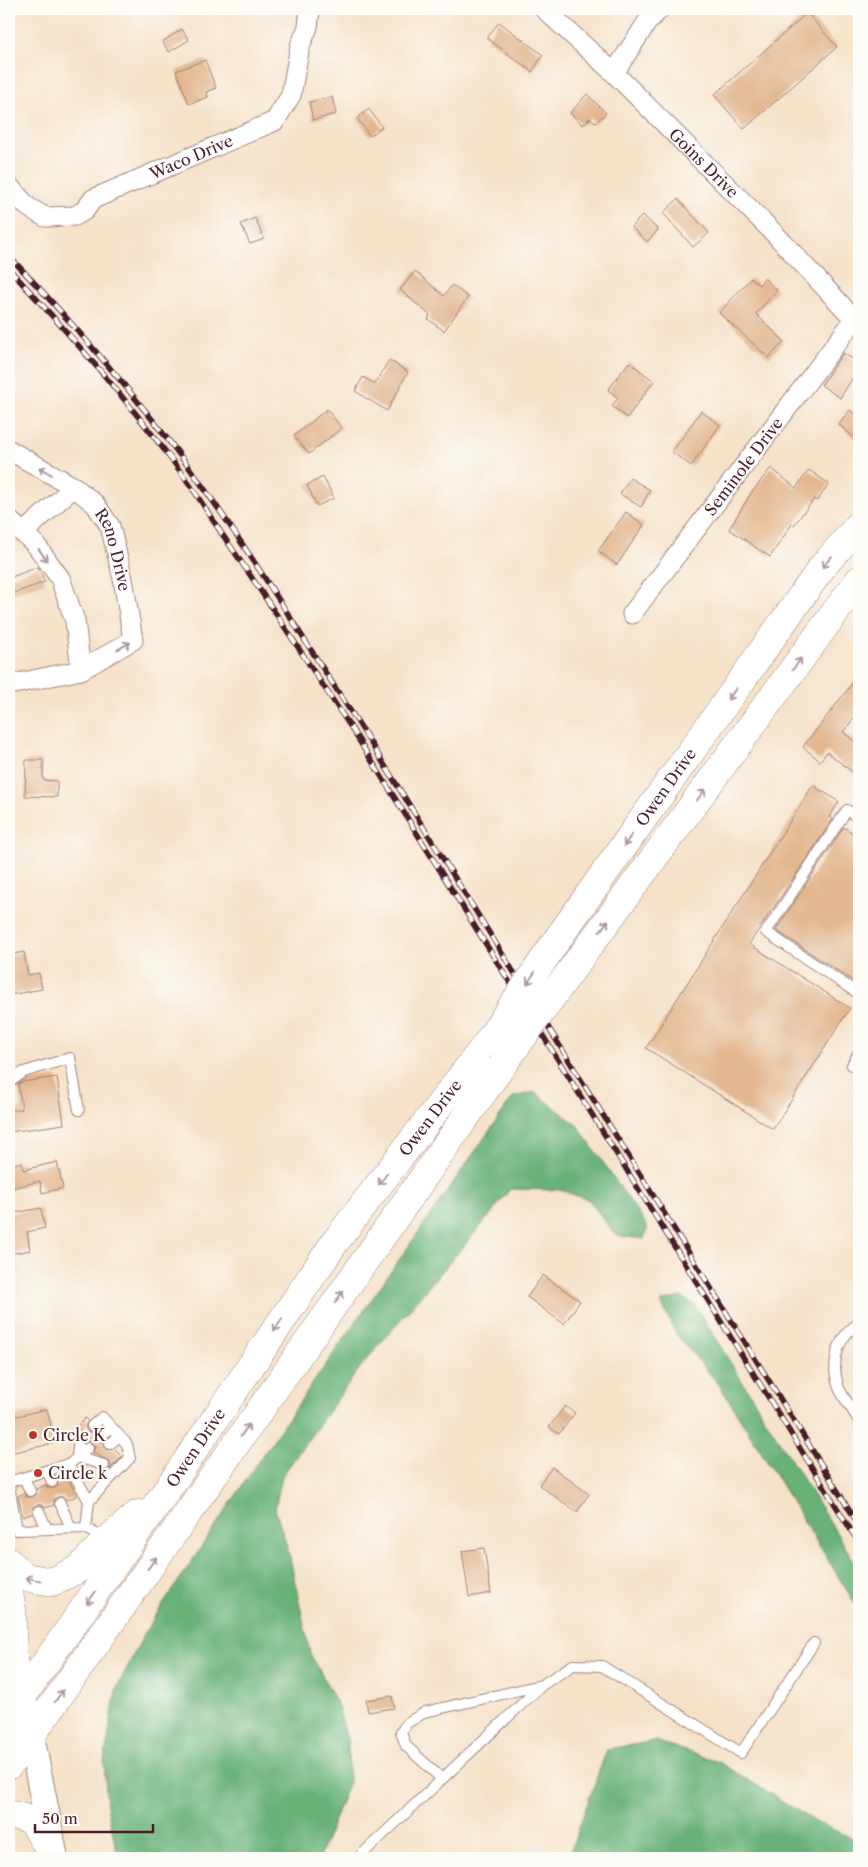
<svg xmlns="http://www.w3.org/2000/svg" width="868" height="1867" viewBox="0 0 868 1867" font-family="'Libre Caslon Text',serif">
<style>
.forest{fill:#68b178;stroke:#596852}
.building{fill:#e2b68e}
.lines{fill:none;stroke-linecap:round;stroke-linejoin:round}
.lane-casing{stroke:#a0807a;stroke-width:12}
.street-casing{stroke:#a0807a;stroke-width:21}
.secondary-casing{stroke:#a0807a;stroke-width:28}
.primary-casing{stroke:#a0807a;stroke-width:29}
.highway-casing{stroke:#a0807a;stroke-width:29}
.lane{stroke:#fff;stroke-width:10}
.street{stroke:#fff;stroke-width:19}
.secondary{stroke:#fff;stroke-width:26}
.primary{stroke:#fff;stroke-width:28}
.highway{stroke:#fff;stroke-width:28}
.rail-casing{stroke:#4a1f2b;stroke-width:5.5}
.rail{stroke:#fdfcf7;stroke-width:4;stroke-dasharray:11;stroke-linecap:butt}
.highway-bridge-casing{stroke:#a0807a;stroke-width:29;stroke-linecap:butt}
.highway-bridge{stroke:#fff;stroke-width:28}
.oneway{stroke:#ae9aa0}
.poi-dot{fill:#c8321e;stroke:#fdfcf7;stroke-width:2}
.labels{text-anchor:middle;stroke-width:4.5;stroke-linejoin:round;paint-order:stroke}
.street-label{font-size:16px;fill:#4a1f2b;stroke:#fdfcf7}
.poi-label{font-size:16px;fill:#4a1f2b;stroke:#fdfcf7;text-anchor:start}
</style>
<rect width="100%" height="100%" fill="#fdfcf7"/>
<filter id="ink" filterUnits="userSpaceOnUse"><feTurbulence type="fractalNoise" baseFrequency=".02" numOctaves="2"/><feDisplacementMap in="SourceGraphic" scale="10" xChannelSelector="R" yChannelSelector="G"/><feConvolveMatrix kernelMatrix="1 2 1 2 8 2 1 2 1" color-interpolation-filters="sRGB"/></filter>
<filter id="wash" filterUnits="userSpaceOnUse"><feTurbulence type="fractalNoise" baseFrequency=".0096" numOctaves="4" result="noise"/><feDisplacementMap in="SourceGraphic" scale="20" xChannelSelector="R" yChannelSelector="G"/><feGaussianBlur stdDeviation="1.12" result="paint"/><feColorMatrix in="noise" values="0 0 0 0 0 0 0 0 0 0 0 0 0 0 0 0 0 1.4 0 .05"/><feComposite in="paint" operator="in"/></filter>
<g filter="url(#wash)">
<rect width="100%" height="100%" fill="#f5e2c9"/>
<!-- forest -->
<path class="forest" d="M535,1092L577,1125L648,1227L644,1239L616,1236L589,1200L560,1190L510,1189L491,1214L362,1365L282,1476L275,1509L289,1553L310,1653L337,1703L348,1743L349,1782L319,1858H118L107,1806L104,1762L116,1690L146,1630L264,1453L513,1097Z
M681,1297L694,1304L859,1569V1610L720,1386L676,1334L661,1302Z
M656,1741L719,1762L816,1822L859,1841V1858H568L607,1749Z"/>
<g id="blocks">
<!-- building -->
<path class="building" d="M807,13L837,47L744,129L714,95Z
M499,22L543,55L532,72L487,38Z
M182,29L189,40L169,52L162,42Z
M205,60L216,88L206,92L208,97L189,104L176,71Z
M587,94L606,113L596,123L590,118L583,125L570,113Z
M332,97L336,114L313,120L309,102Z
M369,109L382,127L370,136L357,118Z
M678,199L709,233L693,247L663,213Z
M643,215L658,230L647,242L631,227Z
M255,218L264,239L250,244L241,224Z
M415,271L444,296L452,285L468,297L444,331L428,319L430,315L400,290Z
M751,278L759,285L764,278L777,290L756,314L784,341L769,358L719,313Z
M843,353L859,363V368L840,398L821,385Z
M389,360L408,372L387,411L355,391L363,377L375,384Z
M629,362L654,381L627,418L612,406L618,398L608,390Z
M327,409L342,428L309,454L294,436Z
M850,410L859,418V442L838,424Z
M701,411L720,425L691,466L672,452Z
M771,468L796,488L809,470L829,484L817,501L814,499L794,525L792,524L770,557L729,529L752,492Z
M323,477L334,498L317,506L307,485Z
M630,478L650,490L641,507L620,494Z
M626,512L644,525L617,565L598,551Z
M38,567L45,582L9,595V578Z
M859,675V712L843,732L859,745V777L827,752L820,761L803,747Z
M26,760H43V780L57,781V797L25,796Z
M813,785L839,802L829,817L833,819L749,944L850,1008L773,1129L646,1048Z
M844,827L859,837V985L776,930Z
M24,952L28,975L39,973L42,989L10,995L9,955Z
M57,1077L64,1124L9,1132V1111L22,1109L18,1084L22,1082Z
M22,1162L23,1170L57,1162L63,1188L42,1193L40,1181L9,1189V1165Z
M41,1208L45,1228L27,1232L30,1250L9,1254V1214Z
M543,1275L580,1301L564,1324L527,1297Z
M565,1406L575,1413L559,1434L549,1427Z
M47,1409L55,1443L10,1453L9,1418Z
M85,1418L88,1421L85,1427L87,1431L93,1433L97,1431L95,1435L97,1441L103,1443L105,1448L107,1450L114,1449L122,1457L109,1470L111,1466L109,1461L93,1453L95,1446L91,1442H86L83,1433L79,1431L74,1433L72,1431Z
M552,1467L589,1494L577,1512L539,1485Z
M67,1477L77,1496L66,1500L64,1497H58L54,1499V1505L45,1508L43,1505H37L33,1507V1513L23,1517L18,1496L24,1493L26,1497H32L36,1495V1489L46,1485L48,1488H54L58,1486V1480Z
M484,1548L491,1593L469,1597L462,1551Z
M392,1696L394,1708L368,1712L366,1700Z"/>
</g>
</g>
<g filter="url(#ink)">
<use href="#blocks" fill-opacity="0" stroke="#a0807a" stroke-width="1"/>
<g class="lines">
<defs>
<path id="lane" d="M859,818L847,810L766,932L859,994
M852,1065L859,1052
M9,1082L24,1072L70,1058L79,1110
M859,1323C837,1337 830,1363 839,1388C844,1399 853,1410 859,1421
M102,1436L110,1427
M110,1444L119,1436
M77,1457L104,1465
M77,1457L79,1438
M73,1461L88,1448
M47,1471L52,1482
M24,1478L30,1491
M9,1482L68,1464L89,1501L86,1528
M9,1486L17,1530L86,1528L106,1540
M89,1501L130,1458L127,1444L102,1417L92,1426
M60,1503L71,1528
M39,1511L47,1529
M442,1779L406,1746L401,1732L407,1723L425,1712L541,1685
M358,1858L542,1685L573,1665L602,1666L741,1753L814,1643"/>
<g id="street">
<path id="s1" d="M544,9L614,73L773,232L859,324"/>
<path d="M614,73L648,21L660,9"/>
<path id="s2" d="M9,186L28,207L45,217L75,216L85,210L93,199L275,121L291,95L300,46L308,27L310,9"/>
<path id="s3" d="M9,450L74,487L95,504L110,526L123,579L133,640L81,670L9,685"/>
<path d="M9,520L36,545L60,578L75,621L81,670"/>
<path d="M23,533L74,487"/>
<path id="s4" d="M632,614L854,320"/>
</g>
<path id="secondary" d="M31,1736L54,1853"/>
<path id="primary" d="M9,1593L12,1610V1651L31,1736"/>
<g id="highway">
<path id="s5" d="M559,937L823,566L859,525"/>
<path d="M575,965L859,580"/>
<path d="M9,1562L25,1577L52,1582L78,1569L103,1544L138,1514"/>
<path id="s6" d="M9,1715L169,1487L335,1242L487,1043"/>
<path d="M9,1765L31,1736L501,1067"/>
<path d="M9,1814L32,1820L54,1858"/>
</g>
</defs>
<!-- lane casing -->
<use href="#lane" class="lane-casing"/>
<!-- street casing -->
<use href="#street" class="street-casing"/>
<!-- secondary casing -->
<use href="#secondary" class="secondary-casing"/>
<!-- primary casing -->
<use href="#primary" class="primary-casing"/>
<!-- highway casing -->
<use href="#highway" class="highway-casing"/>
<!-- lane -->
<use href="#lane" class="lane"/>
<!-- street -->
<use href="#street" class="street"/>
<!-- secondary -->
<use href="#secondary" class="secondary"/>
<!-- primary -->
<use href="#primary" class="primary"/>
<!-- highway -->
<use href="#highway" class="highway"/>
<defs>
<path id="rail" d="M9,256C72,322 133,392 188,466C248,548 301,636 357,721L859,1525
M9,269C69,333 128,400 180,471C195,491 208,513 222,534C266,597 307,662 350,726L859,1543"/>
</defs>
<!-- rail casing -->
<use href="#rail" class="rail-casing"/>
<!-- rail -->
<use href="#rail" class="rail"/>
<defs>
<path id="highway-bridge" d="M487,1043L559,937
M501,1067L575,965"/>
</defs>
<!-- highway-bridge casing -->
<use href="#highway-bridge" class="highway-bridge-casing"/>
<!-- highway-bridge -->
<use href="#highway-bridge" class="highway-bridge"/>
</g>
<!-- one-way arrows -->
<defs><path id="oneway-shaft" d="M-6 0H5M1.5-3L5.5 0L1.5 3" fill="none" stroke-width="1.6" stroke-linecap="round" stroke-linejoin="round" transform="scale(1.25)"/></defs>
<g class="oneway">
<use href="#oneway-shaft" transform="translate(45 471) rotate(-151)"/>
<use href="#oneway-shaft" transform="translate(43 555) rotate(54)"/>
<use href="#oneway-shaft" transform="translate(827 562) rotate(130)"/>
<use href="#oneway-shaft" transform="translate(124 646) rotate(-29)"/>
<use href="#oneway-shaft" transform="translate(797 664) rotate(-54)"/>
<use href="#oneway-shaft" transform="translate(732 694) rotate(125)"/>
<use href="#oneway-shaft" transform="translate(701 795) rotate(-54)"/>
<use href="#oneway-shaft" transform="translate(628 840) rotate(125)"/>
<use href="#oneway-shaft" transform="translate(604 926) rotate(-54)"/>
<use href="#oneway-shaft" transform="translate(531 978) rotate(124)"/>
<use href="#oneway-shaft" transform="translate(383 1179) rotate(127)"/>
<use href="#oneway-shaft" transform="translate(339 1297) rotate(-55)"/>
<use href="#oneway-shaft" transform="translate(278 1325) rotate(124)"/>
<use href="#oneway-shaft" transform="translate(245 1430) rotate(-55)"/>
<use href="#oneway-shaft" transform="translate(152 1563) rotate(-55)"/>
<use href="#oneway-shaft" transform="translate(33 1579) rotate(-169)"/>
<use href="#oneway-shaft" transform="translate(91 1598) rotate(125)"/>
<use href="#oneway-shaft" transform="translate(59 1696) rotate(-55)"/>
</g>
</g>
<!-- markers -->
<g class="poi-dot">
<circle cx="33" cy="1435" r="5"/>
<circle cx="38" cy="1473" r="5"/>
</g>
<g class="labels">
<!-- street labels -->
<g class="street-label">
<text dy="6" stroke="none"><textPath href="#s2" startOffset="210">Waco Drive</textPath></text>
<text dy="6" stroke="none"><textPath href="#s1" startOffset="222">Goins Drive</textPath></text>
<text dy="6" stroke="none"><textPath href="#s4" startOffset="185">Seminole Drive</textPath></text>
<text dy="6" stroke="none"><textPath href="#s3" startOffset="152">Reno Drive</textPath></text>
<text dy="6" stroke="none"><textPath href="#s5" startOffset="184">Owen Drive</textPath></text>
<text dy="6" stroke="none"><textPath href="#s6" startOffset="731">Owen Drive</textPath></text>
<text dy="6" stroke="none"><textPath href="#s6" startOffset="326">Owen Drive</textPath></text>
</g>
<!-- poi labels -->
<g class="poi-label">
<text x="43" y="1441">Circle K</text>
<text x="48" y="1479">Circle k</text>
</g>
</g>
<!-- margin -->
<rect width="868" height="1867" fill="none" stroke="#fdfcf7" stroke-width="30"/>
<!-- scale -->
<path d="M35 1824v8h118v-8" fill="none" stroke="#4a1f2b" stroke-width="2.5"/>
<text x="42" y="1824" font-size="15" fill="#4a1f2b" stroke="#fdfcf7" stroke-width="4" paint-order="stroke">50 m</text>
</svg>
